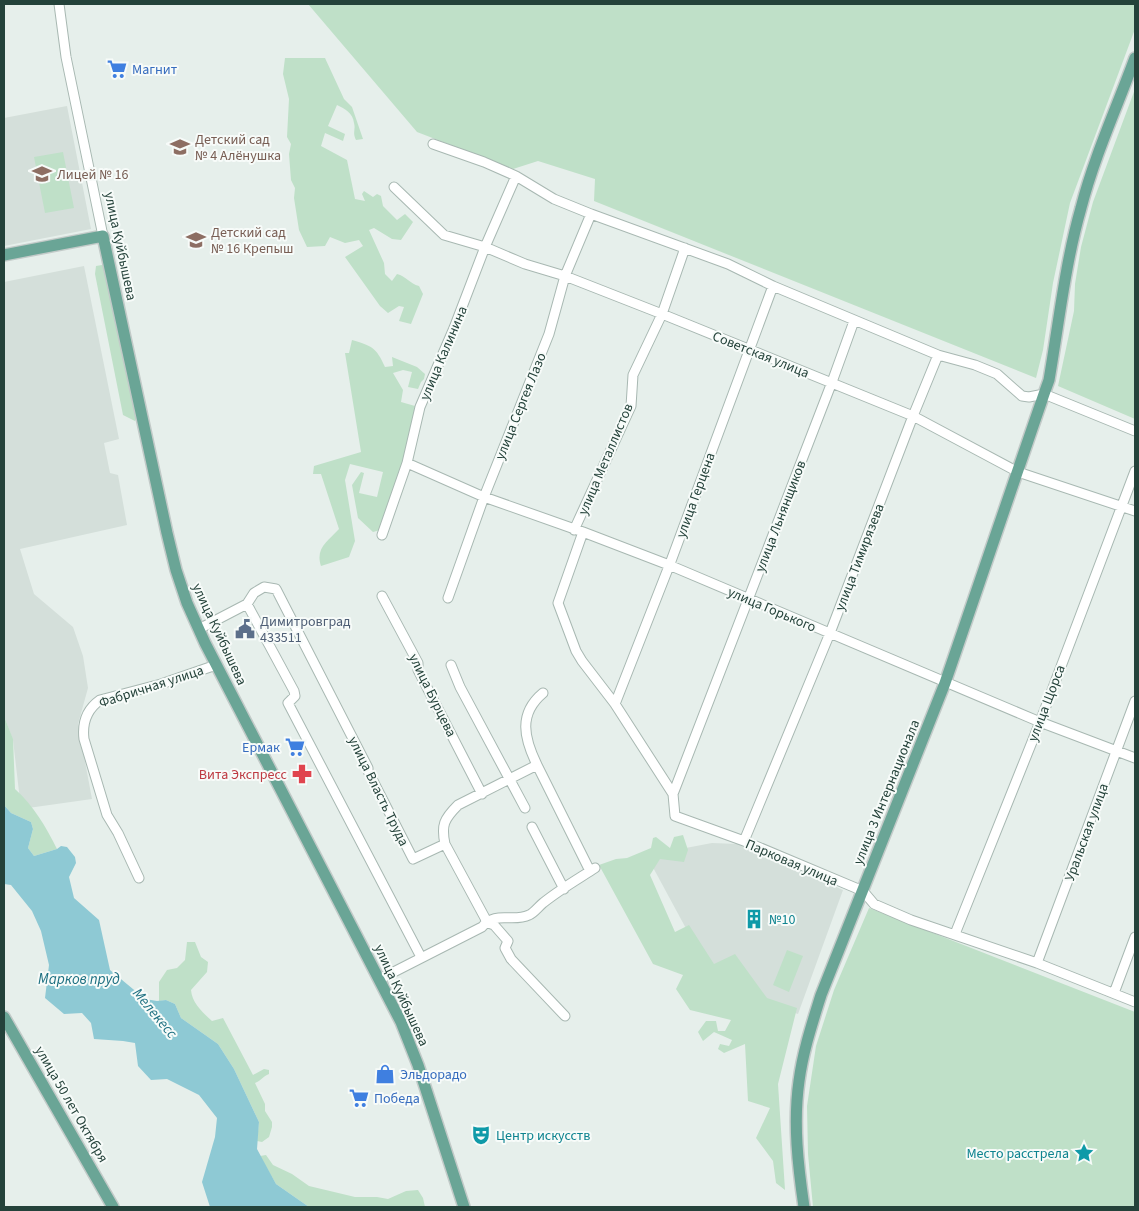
<svg xmlns="http://www.w3.org/2000/svg" width="1139" height="1211" viewBox="0 0 1139 1211" font-family="'Source Sans 3',sans-serif">
<style>
.built{fill:#d4dfda}
.green{fill:#bfe0c8}
.water{fill:#8ec9d4}
.lines{fill:none;stroke-linecap:round;stroke-linejoin:round}
.minor-casing{stroke:#a8b8b2;stroke-width:11}
.major-casing{stroke:#c2cac8;stroke-width:14}
.minor{stroke:#fff;stroke-width:9}
.major{stroke:#6aa596;stroke-width:11}
.labels{text-anchor:middle;stroke-width:4;stroke-linejoin:round;paint-order:stroke}
.shop-label{font-size:14px;fill:#366cbe;stroke:#f7fbf9;text-anchor:start}
.education-label{font-size:14px;fill:#785e54;stroke:#f7fbf9;text-anchor:start}
.street-label{font-size:14px;fill:#24423a;stroke:#f7fbf9}
.service-label{font-size:14px;fill:#4e5e75;stroke:#f7fbf9;text-anchor:start}
.health-label{font-size:14px;fill:#be3a42;stroke:#f7fbf9;text-anchor:end}
.culture-label{font-size:14px;fill:#0d838f;stroke:#f7fbf9;text-anchor:start}
.water-label{font-size:15px;font-style:italic;fill:#1c6f80;stroke:#f7fbf9}
</style>
<rect width="100%" height="100%" fill="#e6efeb"/>
<!-- built -->
<path class="built" d="M67,106L91,229L4,246V118Z
M84,266L119,439L104,443L110,473L118,475L127,525L20,549L34,594L73,627L83,656L88,688L78,724L92,799L21,809L13,740L4,716V282Z
M712,843L738,844L843,890L798,1014L761,1002L709,971L649,860L670,851Z"/>
<!-- green -->
<path class="green" d="M308,4H1135V29L1070,203L1053,283L1043,350L1036,378L594,201L595,179L538,161L513,169L417,132Z
M285,58H325L344,99L352,107L363,139L356,140C352,132 356,130 354,123C353,113 345,109 337,105L328,126L345,134L343,141L325,133L321,146L347,160L355,199L365,201L362,194L364,191L373,197L377,194L381,196L383,206L397,220L405,214L413,222L401,240L392,239L374,228L369,230L384,263L385,274L392,281L397,274C406,276 410,284 419,286L423,294L411,324L399,321L404,307L399,306L388,313L380,306L345,257L363,246L359,240L345,243L330,237L325,246L307,247L299,230L294,198L295,188L291,180L289,154L291,144L287,137L289,99L283,74Z
M1135,89V419L1058,386L1074,311L1075,284L1081,247L1093,202Z
M63,152L74,208L45,213L34,157Z
M102,265L105,266L138,416L135,421L123,415L95,274L96,266Z
M352,340C372,346 376,347 385,367L393,366L392,357L417,367L425,374L424,379L421,382L418,389L408,387L412,372L403,370L393,373L403,390L401,402L415,406L403,463L380,530L373,532L358,518L352,485L361,472L364,473L359,493L377,497L383,472L350,464L345,480L355,541L349,557L321,566C315,548 328,541 339,529L321,474H313L314,466L361,452L345,353H349Z
M4,716L13,739L15,789C34,806 46,827 57,849L34,856L28,848L33,829L31,822L11,813L4,805Z
M683,835L688,850L684,862L660,859L650,875L675,932L689,925L714,964L735,954L767,998L797,1008L778,1084L785,1190L776,1183L773,1161L756,1138L770,1108L748,1101L745,1044L724,1053L718,1049L720,1044L729,1046L732,1040L714,1032L703,1041L698,1032L706,1021H716L718,1031H725L731,1020L690,1010L676,989L683,975L653,964L599,865L616,859L627,858L651,848L653,838L656,837L670,848L674,837Z
M869,908L1135,1012V1207H813L808,1154L807,1106L816,1046L834,990Z
M187,942H195L201,957L208,962L207,972L191,990C192,1003 203,1013 212,1021L223,1018L253,1075L264,1069L269,1070V1074C263,1076 261,1081 255,1083L265,1104V1111L272,1122V1127L269,1137L262,1142L257,1141L259,1122L234,1069L218,1044L181,1018L175,1004L166,1000L159,1001V982L167,970L177,968L185,960Z
M787,950L803,956L789,992L773,985Z
M266,1155L273,1165L292,1174L309,1186L355,1197H377L388,1199L406,1191L418,1190L423,1198L425,1207H309L276,1184L260,1156Z"/>
<!-- water -->
<path class="water" d="M4,805L11,813L31,822L33,829L28,848L34,856L57,849L61,846L67,847L75,857L76,863L69,877L74,898L99,920L110,970L145,999L157,1001L166,1000L175,1004L181,1018L218,1044L234,1069L259,1122L257,1149L276,1184L309,1207H210L202,1182L215,1137L217,1118L199,1095L167,1079L151,1080L138,1066L135,1043L123,1041L94,1039L91,1023L82,1013L64,1014L45,998L49,965L41,931L32,911L11,885L4,884Z"/>
<g class="lines">
<defs>
<path id="minor" d="M59,4L66,57L103,236
M433,144L484,162L516,176L554,199L591,214L728,264L773,286L938,355L975,365L997,374L1022,396L1029,397L1044,394L1135,431
M394,187L444,235L485,247L525,264L565,276L662,314L913,416L1018,472L1135,511
M407,463L484,497L583,532L669,565L1040,722L1135,758
M574,530L631,406L633,375L662,314L685,248
M583,532L558,603L576,651L582,661L615,704L673,794L675,816L744,841L863,891L874,904L911,920L1037,963L1135,1002
M382,535L407,463L420,407L454,328L485,247L516,176
M382,596L418,663V670L482,794
M448,598L484,497L549,334L565,276L591,214
M247,604L294,691L295,696L288,703L421,957
M199,629L247,604L254,593L264,587L276,589L368,768V771L413,859L445,844L485,918L486,922L494,925L508,941L505,948L511,959L565,1016
M451,665L460,687L525,808
M615,704L671,561L773,286
M537,765C524,738 518,714 543,693
M673,794L832,382L854,321
M532,827L564,889
M744,841L830,633L913,416L938,355
M445,844C441,825 444,819 458,805L537,765L590,871
M139,878L118,833L107,815L84,739C82,723 86,710 100,700L161,684L216,665
M955,934L1040,722L1135,471
M1037,963L1135,701
M380,979L482,927C496,910 512,923 529,915C534,913 539,906 543,903C559,890 578,879 595,868
M1114,993L1135,937"/>
<path id="major" d="M4,255L103,236L167,533L176,570L187,603L205,643L401,1022L418,1065L464,1207
M4,1017L113,1207
M804,1207C798,1166 793,1123 799,1081C803,1051 812,1024 821,995L945,683L1044,394L1049,380C1059,322 1065,264 1081,208C1094,157 1117,107 1135,58"/>
</defs>
<!-- minor casing -->
<use href="#minor" class="minor-casing"/>
<!-- major casing -->
<use href="#major" class="major-casing"/>
<!-- minor -->
<use href="#minor" class="minor"/>
<!-- major -->
<use href="#major" class="major"/>
</g>
<!-- icons -->
<defs>
<symbol id="supermarket-bare" viewBox="-9 -9 18 18"><path d="M-6-5.5h2.5l.6 2H6L4.5 2H-2.5L-4.4-4H-6ZM-1.5 3.2a1.3 1.3 0 1 0 .1 0ZM3 3.2a1.3 1.3 0 1 0 .1 0Z" fill="#3f7fe0" stroke="#f7fbf9" stroke-width="2.5" paint-order="stroke"/></symbol>
<symbol id="school-bare" viewBox="-9 -9 18 18"><path d="M0-5L7-2L0 1L-7-2ZM-4 1L0 2.5L4 1V4Q0 6-4 4Z" fill="#8d6e63" stroke="#f7fbf9" stroke-width="2.5" paint-order="stroke"/></symbol>
<symbol id="civic-bare" viewBox="-9 -9 18 18"><path d="M-.6-6.5H3V-4.5H.6V-3L4-1V1h2V6H-6V1h2V-1L-.6-3ZM-1.2 2.5V6h2.4V2.5Z" fill="#5c6f8a" stroke="#f7fbf9" stroke-width="2.5" paint-order="stroke"/></symbol>
<symbol id="pharmacy-bare" viewBox="-9 -9 18 18"><path d="M-2-6h4v4h4v4h-4v4h-4v-4h-4v-4h4Z" fill="#e0444e" stroke="#f7fbf9" stroke-width="2.5" paint-order="stroke"/></symbol>
<symbol id="building-bare" viewBox="-9 -9 18 18"><path d="M-4-6H4V6H1V3H-1V6H-4ZM-2.5-4.3h1.7v1.8h-1.7ZM.8-4.3h1.7v1.8H.8ZM-2.5-1h1.7V.8h-1.7ZM.8-1h1.7V.8H.8Z" fill="#0f9aa8" stroke="#f7fbf9" stroke-width="2.5" paint-order="stroke"/></symbol>
<symbol id="shop-bare" viewBox="-9 -9 18 18"><path d="M-5-2.5h2.3a2.7 3.5 0 0 1 5.4 0H5L5.5 6h-11ZM-1.5-2.5h3a1.5 2.3 0 0 0-3 0Z" fill="#3f7fe0" stroke="#f7fbf9" stroke-width="2.5" paint-order="stroke"/></symbol>
<symbol id="theatre-bare" viewBox="-9 -9 18 18"><path d="M-5-5.5Q0-4 5-5.5V0Q5 5 0 6Q-5 5-5 0ZM-3.3-2.5H-1v1.5H-3.3ZM1-2.5H3.3v1.5H1ZM-2.8 1Q0 5.5 2.8 1Z" fill="#0f9aa8" stroke="#f7fbf9" stroke-width="2.5" paint-order="stroke"/></symbol>
<symbol id="sight-bare" viewBox="-9 -9 18 18"><path d="M0-6L1.8-2.2L6-1.7L2.9 1.2L3.7 5.4L0 3.3L-3.7 5.4L-2.9 1.2L-6-1.7L-1.8-2.2Z" fill="#0f9aa8" stroke="#f7fbf9" stroke-width="2.5" paint-order="stroke"/></symbol>
</defs>
<g fill-rule="evenodd">
<use href="#supermarket-bare" x="103" y="55" width="28" height="28"/>
<use href="#school-bare" x="166" y="133" width="28" height="28"/>
<use href="#school-bare" x="28" y="160" width="28" height="28"/>
<use href="#school-bare" x="182" y="226" width="28" height="28"/>
<use href="#civic-bare" x="231" y="615" width="28" height="28"/>
<use href="#supermarket-bare" x="281" y="733" width="28" height="28"/>
<use href="#pharmacy-bare" x="288" y="760" width="28" height="28"/>
<use href="#building-bare" x="740" y="905" width="28" height="28"/>
<use href="#shop-bare" x="371" y="1060" width="28" height="28"/>
<use href="#supermarket-bare" x="345" y="1084" width="28" height="28"/>
<use href="#theatre-bare" x="467" y="1121" width="28" height="28"/>
<use href="#sight-bare" x="1070" y="1139" width="28" height="28"/>
</g>
<g class="labels">
<!-- shop labels -->
<g class="shop-label">
<text x="132" y="74">Магнит</text>
<text x="280" y="752" text-anchor="end">Ермак</text>
<text x="400" y="1079">Эльдорадо</text>
<text x="374" y="1103">Победа</text>
</g>
<!-- education labels -->
<g class="education-label">
<text x="195" y="144">Детский сад<tspan x="195" dy="16">№ 4 Алёнушка</tspan></text>
<text x="57" y="179">Лицей № 16</text>
<text x="211" y="237">Детский сад<tspan x="211" dy="16">№ 16 Крепыш</tspan></text>
</g>
<!-- street labels -->
<g class="street-label">
<text transform="translate(121 246) rotate(78)" y="5">улица Куйбышева</text>
<text transform="translate(443 353) rotate(-67)" y="5">улица Калинина</text>
<text transform="translate(761 354) rotate(22)" y="5">Советская улица</text>
<text transform="translate(520 406) rotate(-68)" y="5">улица Сергея Лазо</text>
<text transform="translate(605 459) rotate(-67)" y="5">улица Металлистов</text>
<text transform="translate(695 495) rotate(-70)" y="5">улица Герцена</text>
<text transform="translate(780 516) rotate(-69)" y="5">улица Льнянщиков</text>
<text transform="translate(859 557) rotate(-69)" y="5">улица Тимирязева</text>
<text transform="translate(772 609) rotate(23)" y="5">улица Горького</text>
<text transform="translate(220 634) rotate(65)" y="5">улица Куйбышева</text>
<text transform="translate(151 686) rotate(-18)" y="5">Фабричная улица</text>
<text transform="translate(433 695) rotate(64)" y="5">улица Бурцева</text>
<text transform="translate(1046 703) rotate(-69)" y="5">улица Щорса</text>
<text transform="translate(379 791) rotate(64)" y="5">улица Власть Труда</text>
<text transform="translate(886 792) rotate(-68)" y="5">улица 3 Интернационала</text>
<text transform="translate(1086 832) rotate(-70)" y="5">Уральская улица</text>
<text transform="translate(792 862) rotate(23)" y="5">Парковая улица</text>
<text transform="translate(402 995) rotate(65)" y="5">улица Куйбышева</text>
<text transform="translate(72 1104) rotate(60)" y="5">улица 50 лет Октября</text>
</g>
<!-- service labels -->
<g class="service-label">
<text x="260" y="626">Димитровград<tspan x="260" dy="16">433511</tspan></text>
</g>
<!-- health labels -->
<g class="health-label">
<text x="287" y="779">Вита Экспресс</text>
</g>
<!-- culture labels -->
<g class="culture-label">
<text x="769" y="924">№10</text>
<text x="496" y="1140">Центр искусств</text>
<text x="1069" y="1158" text-anchor="end">Место расстрела</text>
</g>
<!-- water labels -->
<g class="water-label">
<text x="79" y="984">Марков пруд</text>
<text transform="translate(155 1013) rotate(50)" y="5">Мелекесс</text>
</g>
</g>
<!-- border -->
<rect width="1139" height="1211" fill="none" stroke="#24423a" stroke-width="10"/>
</svg>
